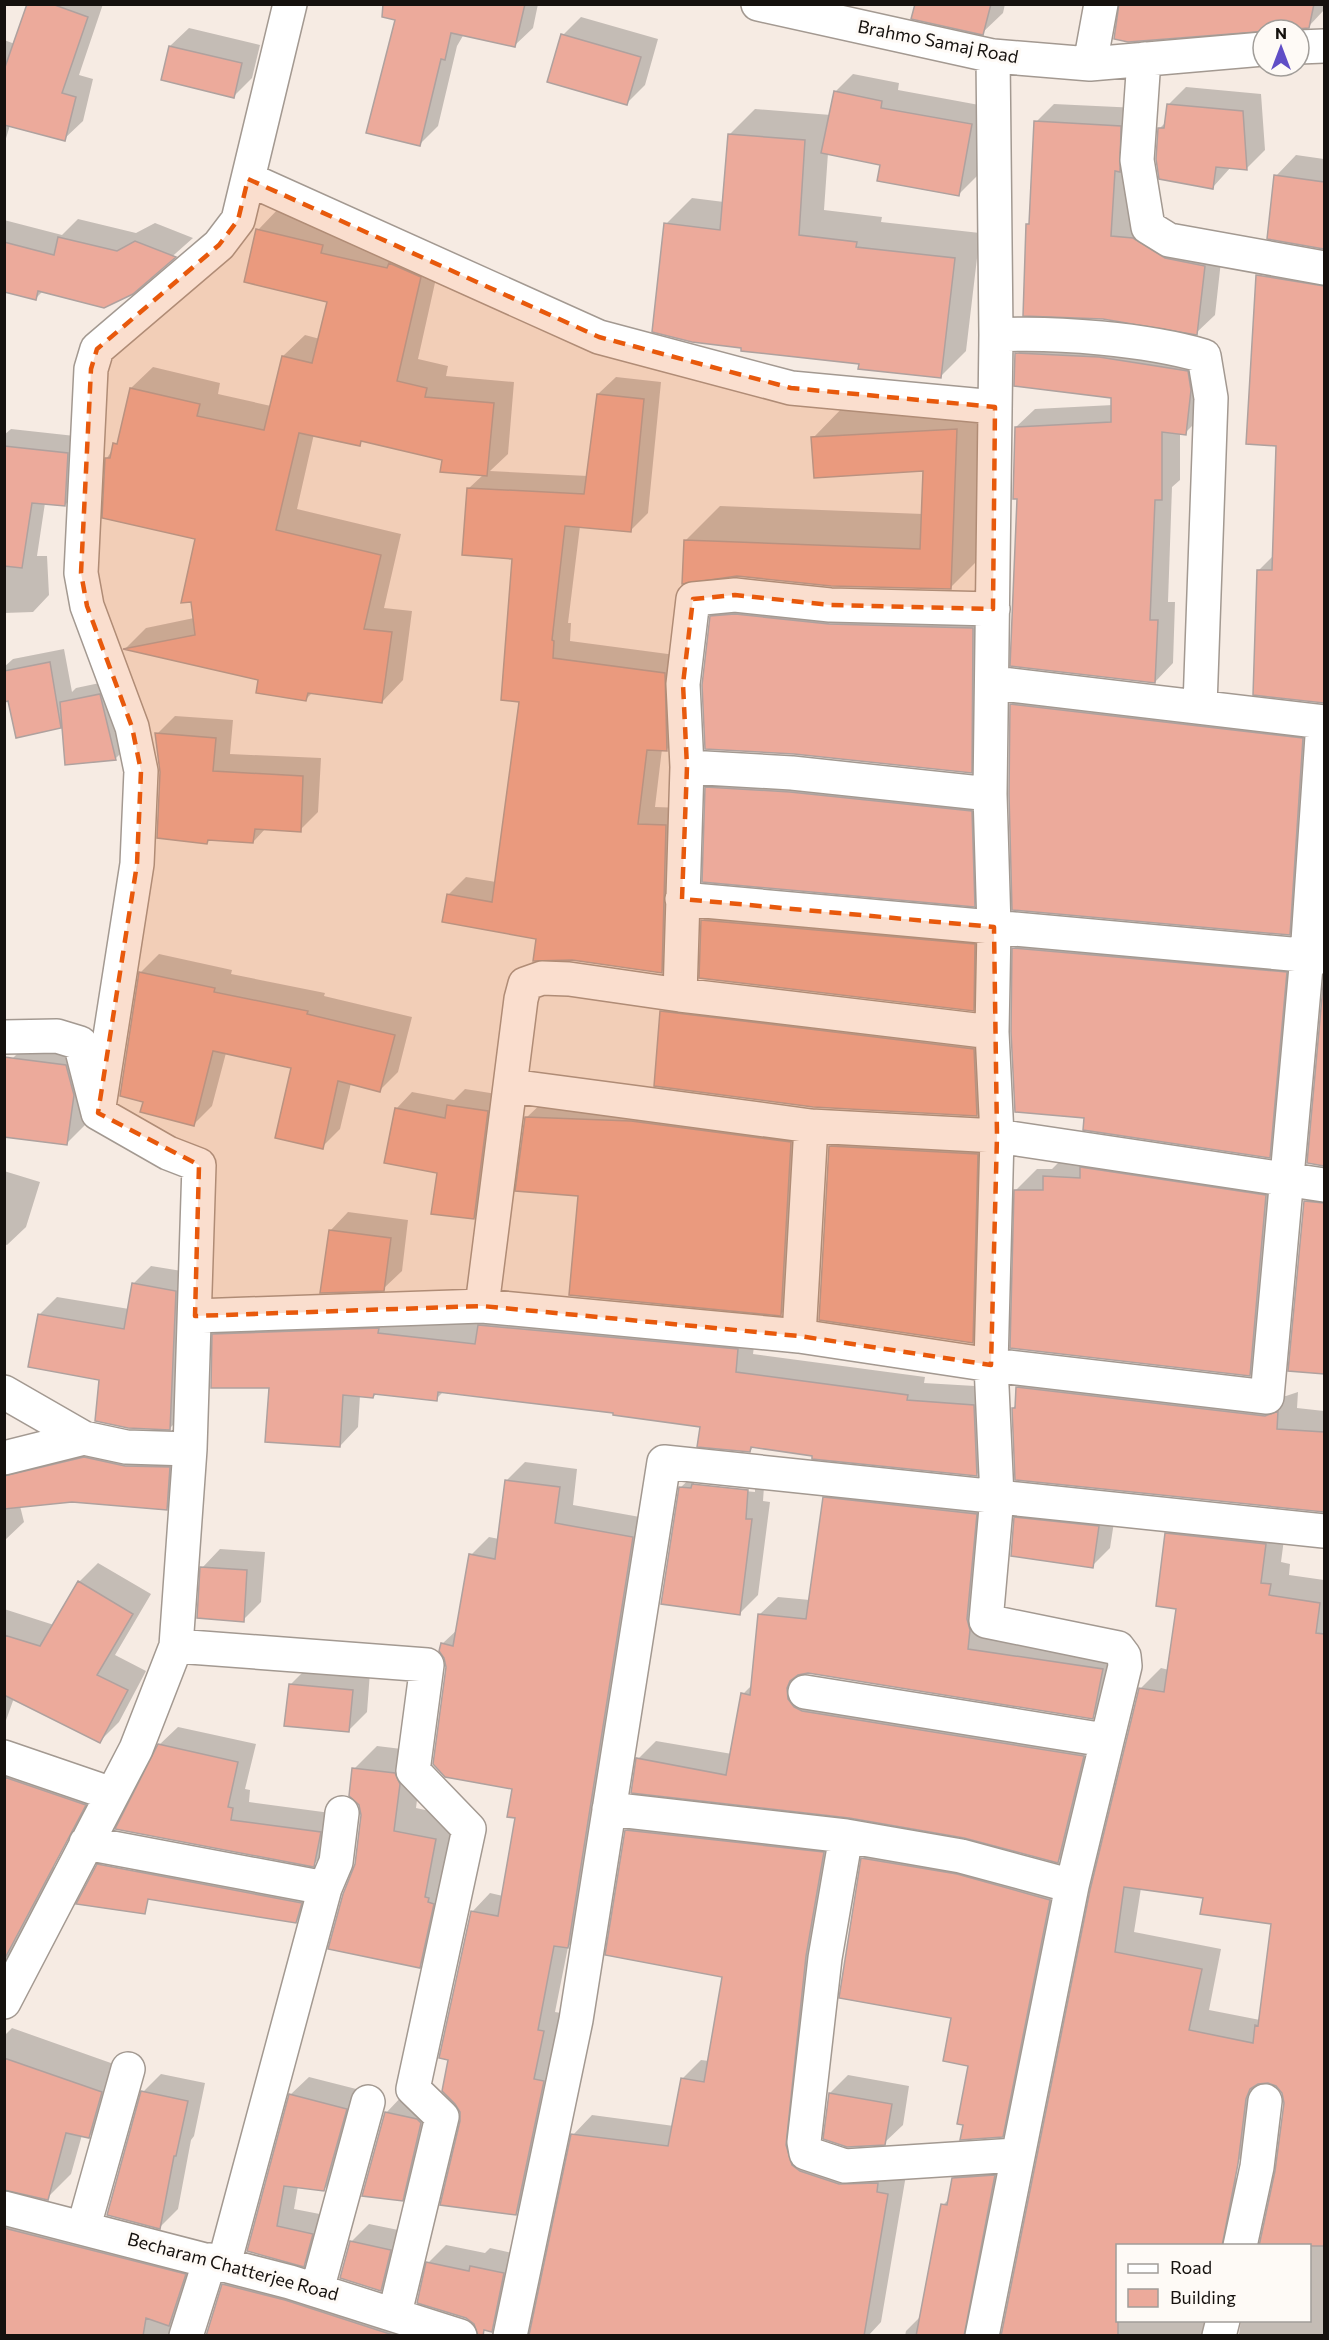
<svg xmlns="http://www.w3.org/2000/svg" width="1329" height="2340" viewBox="0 0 1329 2340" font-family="Commissioner,sans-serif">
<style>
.shadow{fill:#0003;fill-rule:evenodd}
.building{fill:#ecaa9b;stroke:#afa19e;stroke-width:1.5;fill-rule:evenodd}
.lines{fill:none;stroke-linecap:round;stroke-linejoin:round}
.minor-casing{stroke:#a39991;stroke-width:36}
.minor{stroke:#fff;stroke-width:33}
.marked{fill:#e8590c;fill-opacity:0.2;stroke:#e8590c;stroke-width:4.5;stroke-dasharray:12 8;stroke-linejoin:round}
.labels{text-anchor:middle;stroke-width:6;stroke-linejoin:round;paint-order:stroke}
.street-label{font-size:18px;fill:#15110e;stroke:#fefaf6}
</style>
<rect width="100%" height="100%" fill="#f6ebe3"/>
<!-- shadow -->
<path class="shadow" d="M28,4H103L79,75L93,79L83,121L64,139L10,125L4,145V40L15,44Z
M399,4H538L533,28L514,46L464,34L457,46L438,126L420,144Z
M917,4H1005L1003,13L982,33Z
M1121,4H1324V10L1309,26L1267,30Z
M581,17L658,39L645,85L627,103L563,35Z
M189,28L260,45L252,78L234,96L163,79L170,46Z
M853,74L899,83L898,90L990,107L977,176L959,194L882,164L828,153L824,210L882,217L881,222L980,233L966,351L940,377L860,363L666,224L692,198L724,202L729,135L755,109L831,115L835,92Z
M1186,87L1261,94L1265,150L1246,169L1231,167L1213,187L1159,129L1166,122L1168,105Z
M1054,104L1138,108L1129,218L1151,220L1221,261L1215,315L1196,333L1028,225L1030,222L1036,122Z
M1296,155L1324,159V240L1269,235L1276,176Z
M279,208L441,256L418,359L448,366L446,376L514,382L508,454L490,471L588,476L598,394L616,377L661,382L648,513L630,531L580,526L568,623H571L570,641L683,656L685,732L667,749H662L655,807L684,808L679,954L661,972L538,937L448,895L466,877L496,882L521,700L513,558L468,489L483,475L443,459L363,440L359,444L314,434L297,509L401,534L384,608L412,611L403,680L382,702L313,692L306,699L260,679L126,648L146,628L194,618L197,538L107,458L120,438L131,388L153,367L220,383L218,394L271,406L283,356L305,335L320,339L329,301L258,230Z
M78,219L136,233L155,223L193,238L132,292L43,291L35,299L4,291V220L62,235Z
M1277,267L1324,273V702L1255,693L1258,571L1274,555L1278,444L1256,287Z
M1035,336L1205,353L1203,415L1185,433L1180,432V480L1172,487L1168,602H1175L1173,663L1155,682L1019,498L1016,427L1035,409L1113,405V396L1017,354Z
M991,395L985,553L950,588L737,575L686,540L720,506L923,514L925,469L813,438L847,403Z
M11,429L84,437L81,488L65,505L45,503L37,556H47L49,595L33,612L4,613V435Z
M730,599L991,610L989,753L971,772L711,617Z
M64,649L72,692L76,688L114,680L130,744L115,759L63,724L61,727L9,699L4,700V667L13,659Z
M1031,685L1322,719L1309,914L1289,934L1011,704Z
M175,716L233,720L230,754L321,758L318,812L300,830L266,828L253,842L211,838L206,843L161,771L157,734Z
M724,770L989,794L992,887L974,905L707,787Z
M721,902L993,927L991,991L973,1009L703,920Z
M1034,928L1306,953L1289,1136L1269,1156L1086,1117L1014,948Z
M159,954L232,970L231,974L325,993L324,996L412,1017L398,1072L380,1090L351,1083L340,1129L322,1147L293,1067L226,1053L212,1106L194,1124L144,1101L121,1095L141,972Z
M1324,987V1166L1309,1162Z
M683,991L995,1028L998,1093L977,1115L662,1012Z
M40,1031L100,1067L93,1117L66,1144L13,1058Z
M465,1089L503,1095L490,1202L474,1218L438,1172L396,1109L412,1092L454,1100Z
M545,1100L809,1124L799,1296L781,1314L579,1194L526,1118Z
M853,1124L1000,1132L995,1319L972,1342L830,1146Z
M1066,1155L1287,1174L1271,1353L1250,1375L1016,1190L1037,1169H1052Z
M4,1171L40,1182L26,1227L7,1245L4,1244Z
M1324,1182V1372L1290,1370L1305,1202Z
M348,1212L408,1220L402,1271L383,1289L330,1231Z
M151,1266L194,1273L188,1410L170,1428L101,1378L39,1315L57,1297L129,1309L133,1284Z
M498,1307L756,1331L753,1354L925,1377L924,1383L992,1387L995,1456L977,1474L754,1446L750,1451L701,1426L615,1411L444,1391L436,1399L377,1393L373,1397L360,1395L358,1427L340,1446L214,1335L232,1317L396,1315L480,1324Z
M1038,1367L1286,1396L1298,1392L1297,1408L1324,1411V1511L1016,1478L1013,1408L1016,1405L1017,1387Z
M187,1449L185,1490L166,1508L72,1500L20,1506L24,1522L4,1541V1456Z
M525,1462L577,1469L573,1505L651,1519L586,1928L568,1947L555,2012L561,2013L534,2195L516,2213L462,2121V2112L457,2103L472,1912L490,1893L503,1896L517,1817L514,1787L447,1667L442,1644L458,1629L471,1555L489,1537L499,1539L506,1481Z
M699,1470L765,1472L763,1501L770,1502L758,1595L739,1614L680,1488ZM694,1482L755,1489V1492L694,1486Z
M843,1480L994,1496L988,1611L1120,1651L1111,1699L1092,1717L804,1672L805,1680L1101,1738L1076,1843L1058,1861L965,1836L638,1759L656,1741L732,1754L743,1694L753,1684L759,1615L778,1597L810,1600L825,1498Z
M1034,1500L1116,1509L1110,1548L1092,1566L1015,1518Z
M1187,1513L1286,1524L1281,1562L1290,1564L1289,1575L1324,1580V2171L1278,2165L1284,2094L1277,2084L1266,2081L1259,2140L1238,2161L1234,2178L1250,2182L1248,2240L1258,2244H1261L1289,2190L1324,2197V2336H905L906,2331L921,2316L943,2205L950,2198L954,2179L974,2158L1015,2155L991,2330L1003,2334L1140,1689L1161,1668L1169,1670L1178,1608L1167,1534ZM1141,1888L1204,1897L1273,1923L1260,2020L1209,2010L1221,1949L1134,1932ZM1118,2246H1310V2320H1241L1239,2334H1236L1221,2320H1118Z
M220,1549L265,1552L261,1602L243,1620L202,1568Z
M98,1563L151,1594L115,1655L146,1671L119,1722L100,1741L14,1698L4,1726V1609L54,1625L79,1582Z
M309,1666L370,1672L367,1712L348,1731L290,1685Z
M178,1727L256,1744L245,1789L250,1790L249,1802L338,1814L331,1847L313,1865L117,1828L159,1745Z
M4,1739L9,1750L104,1785L83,1825L63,1845L4,1828Z
M377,1746L418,1751L422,1761L416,1808L458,1817L442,1943L419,1966L356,1865L362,1815L354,1769Z
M646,1811L842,1834L806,2137L906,2175L881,2322L868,2336H599L533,2327L573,2135L592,2115L674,2126L682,2079L701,2060L709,2061L724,1975L626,1830Z
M880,1841L1067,1882L1020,2118L1002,2136L970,2065L953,2016L863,1858Z
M152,1853L314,1903L296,1922L134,1872Z
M4,1859L59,1868L4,1970Z
M12,2028L125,2068L113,2112L89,2136L82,2135L71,2174L47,2198L4,2189V2036Z
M161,2074L205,2083L194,2136L191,2140L178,2209L160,2227L143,2092Z
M848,2075L909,2086L903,2125L884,2143L830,2093Z
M309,2077L364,2091L342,2171L324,2189L298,2186L294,2209L330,2216L322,2247L303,2265L249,2250L290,2095Z
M404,2094L435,2101L420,2181L402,2199L386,2113Z
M4,2216L204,2255L201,2335L207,2336H4Z
M369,2224L408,2232L399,2271L381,2290L351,2242Z
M446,2245L485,2253L490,2248L521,2255L511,2304L493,2322L428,2263Z
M243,2265L405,2313L398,2336H207L223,2285Z"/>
<!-- building -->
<path class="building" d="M27,4H52L88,17L62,93L76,97L65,141L4,125V70Z
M383,4H525L515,47L451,33L445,60L441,59L420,146L366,133L395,20L382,17Z
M915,4H991L983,35L911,19Z
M1119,4H1314L1309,28L1128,42L1114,39Z
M561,34L641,57L627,105L547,82Z
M169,46L242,63L234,98L161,80Z
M834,91L882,101L881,108L972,124L959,196L877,181L880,165L821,153Z
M1167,104L1243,111L1247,170L1216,167L1213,189L1159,179L1156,159L1158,128H1164Z
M1034,121L1121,126L1120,172L1115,171L1111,236L1133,238L1165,258L1205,266L1197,335L1103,319L1023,316L1026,224H1029Z
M728,134L805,140L799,235L857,242L856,247L955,258L941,378L858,369L859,364L741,351V348L692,342L652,332L664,223L720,230Z
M1274,175L1324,182V249L1267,239Z
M256,229L323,245L321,253L387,268L389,263L421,277L397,381L427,388L425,397L494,403L487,476L440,472L442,460L361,441L360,446L299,433L276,530L381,555L364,629L392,632L382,703L308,693L306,701L256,693L258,680L123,649L195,635L191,602L181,603L195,539L102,518L105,458H110L113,443L117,444L130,388L200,404L197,416L264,430L282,356L312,363L327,302L244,282Z
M58,237L117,251L135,241L176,257L133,294L104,308L38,291L36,300L4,292V242L54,255Z
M1256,275L1324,286V703L1253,695L1257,570H1272L1276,446L1246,444Z
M1015,353L1099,357L1188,371L1191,390L1186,435L1162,432V500H1155L1150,620H1158L1155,683L1010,666L1017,499H1013L1015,427L1111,422V398L1014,386Z
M597,394L644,399L631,532L565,526L552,640L554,641L553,658L665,673L667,751L647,750L638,824L666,825L662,973L572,960L533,961L536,939L442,922L447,894L492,902L519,702L501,700L512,559L462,555L467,488L584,494Z
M957,429L951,589L831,586L737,576L682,584L684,540L920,549L923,471L814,478L811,437Z
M4,446L68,453L65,506L32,503L22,568L4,566Z
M735,614L829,624L973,628L972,773L794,754L705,749L702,685L710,616Z
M50,662L61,728L16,738L8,701L4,702V671Z
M100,694L116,760L65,765L60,702Z
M1010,704L1303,738L1290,935L1012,910L1009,794Z
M155,733L216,738L213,771L303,776L301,832L255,829L253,843L208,840L207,844L157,838L160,772Z
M705,787L790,792L972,811L975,907L702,882Z
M701,920L975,944L974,1011L699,978Z
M1012,948L1287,972L1270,1158L1083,1130L1084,1118L1015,1112L1011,1032Z
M139,972L215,988L214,992L308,1011L307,1014L395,1035L380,1092L338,1081L323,1149L275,1138L291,1068L213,1051L194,1126L140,1112L143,1102L120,1096Z
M1324,975V1166L1307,1163Z
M660,1011L974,1049L977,1116L813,1107L654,1086Z
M4,1057L66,1065L74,1095L67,1145L4,1137Z
M447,1105L488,1111L474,1219L431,1214L437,1173L384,1163L395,1108L445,1118Z
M525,1117L631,1121L791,1142L781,1316L569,1295L578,1196L515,1191Z
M829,1146L978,1154L973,1343L819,1320Z
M1080,1167L1266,1195L1250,1376L1010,1348L1014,1190H1043V1176L1080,1178Z
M1304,1201L1324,1203V1374L1288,1371Z
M329,1230L391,1238L384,1291L320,1293Z
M132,1283L176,1291L170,1430L128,1428L95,1421L99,1380L28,1367L38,1314L124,1329Z
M478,1325L738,1349L736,1372L908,1395L907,1400L974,1405L977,1476L812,1459V1456L751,1447L750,1452L697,1447L700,1427L613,1415V1413L438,1392L437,1401L374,1394L373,1398L343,1395L340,1447L265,1442L269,1388H211L212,1334L379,1328L378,1333L475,1344Z
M1016,1387L1265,1416L1278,1411L1277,1429L1324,1432V1512L1015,1480L1012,1408H1015Z
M84,1457L125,1466L170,1467L167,1510L72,1502L4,1509V1476Z
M505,1480L560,1487L555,1523L633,1537L568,1948L554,1946L538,2030L544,2031L534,2079L544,2081L516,2215L440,2205L460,2121V2112L455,2104L442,2091L448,2060L439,2058L471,1911L498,1916L515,1818L507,1817L512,1789L445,1777L433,1764L446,1667L444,1658L439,1651L441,1643L453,1646L469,1554L495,1559Z
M692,1484L748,1490L746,1519H752L740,1615L661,1604L679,1487L691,1488Z
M823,1497L977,1514L967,1619L970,1630L968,1649L1103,1669L1093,1719L808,1673L798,1675L790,1681L787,1688L788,1699L794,1707L802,1711L1084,1756L1058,1863L964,1838L849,1818L631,1793L636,1758L726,1775L741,1693L750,1695L758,1614L806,1619Z
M1014,1517L1099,1526L1093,1568L1011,1556Z
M1165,1533L1266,1544L1261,1583L1271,1584L1269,1595L1320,1603L1316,1633L1324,1634V2246H1259L1275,2171L1284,2103L1282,2093L1276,2086L1268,2083L1258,2084L1250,2089L1246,2099L1238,2164L1222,2246H1118V2336H1001L1090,1890L1139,1688L1164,1692L1176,1609L1156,1606ZM1124,1887L1203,1898L1200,1914L1271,1924L1258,2026L1255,2025L1253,2043L1189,2030L1202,1969L1115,1952Z
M200,1567L247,1570L244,1622L197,1618Z
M78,1581L133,1614L97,1675L128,1690L100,1743L4,1695V1635L40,1646Z
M289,1684L353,1690L349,1732L284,1726Z
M158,1744L238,1762L228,1807L233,1808L231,1820L321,1832L314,1867L115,1829Z
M352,1768L395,1773L400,1784L394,1831L436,1839L425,1897L429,1898L428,1902L434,1904L420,1968L328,1949L343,1894L355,1864L361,1815L359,1805L349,1796Z
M4,1777L86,1805L4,1960Z
M625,1830L824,1852L806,1956L786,2145L792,2165L800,2171L839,2184L878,2183L877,2192L888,2194L864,2336L529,2335L571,2134L668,2146L681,2078L704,2082L722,1977L605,1955Z
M861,1858L957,1874L1050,1900L1003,2137L960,2140L963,2125L957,2124L968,2066L943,2061L951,2018L839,1998Z
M97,1864L302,1903L296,1923L148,1899L145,1914L76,1904Z
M4,2058L102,2092L89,2138L66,2133L48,2200L4,2190Z
M141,2091L188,2101L176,2156H174L160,2229L107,2215Z
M829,2093L892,2104L885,2145L847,2147L823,2139Z
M289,2094L347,2109L324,2191L284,2186L277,2226L313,2234L304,2267L247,2251Z
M385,2112L417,2119L421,2123L403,2201L362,2196Z
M995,2175L964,2336H916L941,2204L947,2205L952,2178Z
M4,2228L186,2274L169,2326L146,2318L143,2336H4Z
M350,2241L391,2250L381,2291L340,2278Z
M426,2262L469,2271L470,2266L504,2273L492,2332L484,2330L483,2336H478L474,2324L466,2318L417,2303Z
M222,2284L285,2300L396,2336H206Z"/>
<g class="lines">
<defs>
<path id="minor" d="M758,4L993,56L1090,64L1263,49
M1299,47L1324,46
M1144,59L1137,160L1148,227L1169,240L1324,268
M1090,64L1101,4
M248,179L599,337L791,388L995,407
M996,335C1057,332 1145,339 1204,356L1211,398L1200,706
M994,683L1324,722
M990,794L792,773L687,767L683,684L693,599L735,595L830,605L993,609
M682,899L1324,957
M680,995L687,767
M992,1032L680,995L569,979L542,978L525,984L521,999L482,1306L799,1336L991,1365L1267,1397L1307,956L1323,722
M4,1037L57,1036L80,1043L98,1113L168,1153L199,1165L190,1449
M511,1086L811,1126L997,1136L1324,1185
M98,1113L137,864L141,771L132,727L87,606L81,573L91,369L97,349L219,245L238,220L290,4
M195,1316L482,1306
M799,1336L811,1126
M4,1392L84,1438L126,1447L190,1449L176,1646L136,1749L4,2002
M4,1458L84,1438
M176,1646L427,1665L413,1771L469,1829L413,2089L442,2117L395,2313
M805,1692L1105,1740
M4,1757L112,1794
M609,1809L846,1836L961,1856L1072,1886
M846,1836L825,1958L804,2142L806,2153L845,2166L1016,2155
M86,1843L325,1888
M4,2208L290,2282L460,2336
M84,2226L128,2069
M1240,2246L1257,2167L1265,2101
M224,2264L325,1888L336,1862L342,1813
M317,2290L368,2102
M186,2336L210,2260
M510,2336L576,2020L664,1462L1324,1531
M982,2336L1072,1886L1125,1666L1124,1656L1118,1648L986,1621L997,1497L991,1365L997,1136L992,1032L994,927L990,794L996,335L993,56
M1219,2336L1223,2320"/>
</defs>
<!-- minor casing -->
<use href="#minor" class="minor-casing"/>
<!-- minor -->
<use href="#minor" class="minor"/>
</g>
<!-- marked area -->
<path class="marked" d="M248,179L599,337L791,388L995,407L993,609L830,605L735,595L693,599L683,684L687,767L682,899L994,927L997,1136L991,1365L799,1336L482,1306L195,1316L199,1165L98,1113L137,864L141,771L132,727L87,606L81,573L91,369L97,349L219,245L238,220Z"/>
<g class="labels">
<!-- street labels -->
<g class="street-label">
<text transform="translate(938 42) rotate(11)" y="6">Brahmo Samaj Road</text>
<text transform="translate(233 2267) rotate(15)" y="6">Becharam Chatterjee Road</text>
</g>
</g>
<!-- border -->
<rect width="1329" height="2340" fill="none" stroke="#15110e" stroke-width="12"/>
<!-- legend -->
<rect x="1116" y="2244" width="195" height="78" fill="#fefaf6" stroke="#a19d99" stroke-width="1.5"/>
<rect x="1128" y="2264" width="30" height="9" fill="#ffffff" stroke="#a19d99" stroke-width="1.5"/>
<text x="1170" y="2274" font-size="18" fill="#15110e">Road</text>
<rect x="1128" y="2289" width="30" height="18" fill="#ecaa9b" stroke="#a19d99" stroke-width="1.5"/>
<text x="1170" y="2304" font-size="18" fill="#15110e">Building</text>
<!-- north arrow -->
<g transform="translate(1281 48)"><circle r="28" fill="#fefaf6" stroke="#a19d99" stroke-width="1.5"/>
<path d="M0-4.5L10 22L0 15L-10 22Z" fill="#604ec6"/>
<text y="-9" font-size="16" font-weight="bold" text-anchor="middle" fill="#15110e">N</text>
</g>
</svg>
